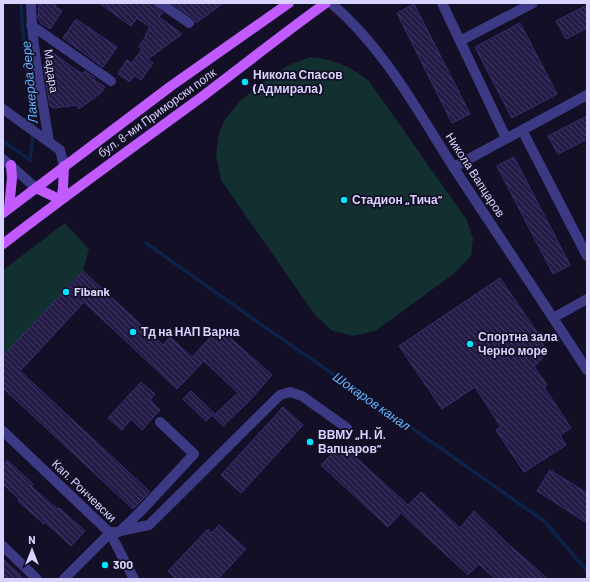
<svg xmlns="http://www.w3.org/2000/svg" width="590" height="582" viewBox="0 0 590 582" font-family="Barlow,sans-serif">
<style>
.garden{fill:#12302f}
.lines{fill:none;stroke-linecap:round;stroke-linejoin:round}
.stream{stroke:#0c2248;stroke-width:3.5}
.building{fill:url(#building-back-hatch);stroke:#3b2d73}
.minor{stroke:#3d3a85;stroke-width:10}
.major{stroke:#c25bff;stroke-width:10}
.poi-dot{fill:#00e5ff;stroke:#130f26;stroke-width:1.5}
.labels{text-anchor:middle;stroke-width:3.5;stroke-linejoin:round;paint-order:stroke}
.street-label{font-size:12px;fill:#d9d4ff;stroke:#130f26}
.poi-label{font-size:12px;font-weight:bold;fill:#d9d4ff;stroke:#130f26;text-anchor:start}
.water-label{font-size:13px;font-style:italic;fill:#62b6ff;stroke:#130f26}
</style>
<defs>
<pattern id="building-back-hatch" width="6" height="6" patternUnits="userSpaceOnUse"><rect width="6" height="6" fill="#241b47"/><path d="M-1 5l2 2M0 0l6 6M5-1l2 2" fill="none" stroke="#433b63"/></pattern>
</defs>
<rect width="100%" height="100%" fill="#130f26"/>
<!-- garden -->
<path class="garden" d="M310,57C335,59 348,66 368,80L467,220L473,239L471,256L455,273L375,331L353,336L331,330L315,315L221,180L216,156L219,133L225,119L241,100L266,80L289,65Z
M65,223L89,249L83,271L3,356V270Z"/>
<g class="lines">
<!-- stream -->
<path class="stream" d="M21,3L23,34L33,127
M3,141L30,160L33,134
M146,243L269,330L416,431L544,521L587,571"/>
</g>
<!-- building -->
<path class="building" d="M39,3H57L55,6L62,11L50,29L41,23L38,18Z
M99,3H154L156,8L163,13L159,17L182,34L148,59L153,63L141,80L134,75L130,82L118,74L127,60L132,63L142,49L139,47L146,36L145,35L150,27L137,18L131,26Z
M171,3H223L196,23L193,18Z
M414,4L470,114L452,123L397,13Z
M587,5V28L566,39L556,21Z
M76,19L117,47L103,67L63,38Z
M520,23L557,94L512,118L475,47Z
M53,53L82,74L85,71L95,78L94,80L105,87L101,93L79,109L77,105L55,108L50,106L43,66Z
M587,116V139L558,154L548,136Z
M514,157L570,265L553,274L497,166Z
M83,271L163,345L170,337L192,357L219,328L272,375L248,402L223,426L213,416L238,393L204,361L177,389L84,302L20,371L150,492L133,509L3,388V356Z
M500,278L543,341L541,342L545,347L542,359L534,366L547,385L544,387L571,428L560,435L566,445L524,472L496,430L501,427L475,387L442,409L399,346Z
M141,382L155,394L150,400L160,410L142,430L131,419L122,430L108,418Z
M191,391L214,413L206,421L183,399Z
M283,407L303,425L241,493L221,475Z
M341,444L408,505L421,492L460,528L474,511L507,543L548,579H495L479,564L468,575L401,513L388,527L321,465Z
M7,460L33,484L31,486L57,509L59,508L85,531L71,546L45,522L44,524L18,501L19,499L3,484V465Z
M550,470L587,493V523L537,491Z
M219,525L246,549L218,579H176L168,571L208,529L212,533Z
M3,559L16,571L24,579H3Z"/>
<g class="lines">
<!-- minor -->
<path class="minor" d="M31,3C32,50 42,96 49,142
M160,3L189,23
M331,3C384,48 417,110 454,168C498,235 543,302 587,370
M442,3L506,138
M31,25L111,81
M460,41L533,3
M3,109L60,150L64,166
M522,130L587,256
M3,159L36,188
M454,167L587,95
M553,318L587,299
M3,431L110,533L134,579
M119,532L140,512L194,454L160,422
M110,533L149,525L280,395L290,392L302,396L347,428
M3,546L37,579
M64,579L110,533"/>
<!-- major -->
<path class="major" d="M36,188L61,200
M61,200L63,188L64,166
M9,208L12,178L11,165
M3,213L171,86L289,3
M3,244C69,193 136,145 203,96C244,65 284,33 326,3"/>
</g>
<!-- markers -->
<g class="poi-dot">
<circle cx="245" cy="82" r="4"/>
<circle cx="344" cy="200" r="4"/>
<circle cx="66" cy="292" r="4"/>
<circle cx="133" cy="332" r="4"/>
<circle cx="470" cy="344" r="4"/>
<circle cx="310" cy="442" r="4"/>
<circle cx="105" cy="565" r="4"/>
</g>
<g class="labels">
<!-- street labels -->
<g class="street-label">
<text transform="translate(51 71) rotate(82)" y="4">Мадара</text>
<text transform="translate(157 113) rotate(-36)" y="4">бул. 8-ми Приморски полк</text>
<text transform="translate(475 175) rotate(57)" y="4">Никола Вапцаров</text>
<text transform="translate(84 491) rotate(44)" y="4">Кап. Рончевски</text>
</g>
<!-- poi labels -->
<g class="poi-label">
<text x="253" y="79">Никола Спасов<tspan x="253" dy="14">(Адмирала)</tspan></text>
<text x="352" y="204">Стадион „Тича“</text>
<text x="74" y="296">Fibank</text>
<text x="141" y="336">Тд на НАП Варна</text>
<text x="478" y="341">Спортна зала<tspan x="478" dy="14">Черно море</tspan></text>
<text x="318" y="439">ВВМУ „Н. Й.<tspan x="318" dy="14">Вапцаров“</tspan></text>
<text x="113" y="569">300</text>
</g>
<!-- water labels -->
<g class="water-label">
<text transform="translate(29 82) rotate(-95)" y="5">Лакерда дере</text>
<text transform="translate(372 401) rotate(35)" y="5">Шокаров канал</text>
</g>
</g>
<!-- border -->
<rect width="590" height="582" fill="none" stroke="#d9d4ff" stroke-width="8"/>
<!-- north arrow -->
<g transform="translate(32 550)" stroke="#130f26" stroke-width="3" paint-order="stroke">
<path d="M0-3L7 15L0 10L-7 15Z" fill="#d9d4ff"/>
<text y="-6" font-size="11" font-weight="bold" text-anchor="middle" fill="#d9d4ff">N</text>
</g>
</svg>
